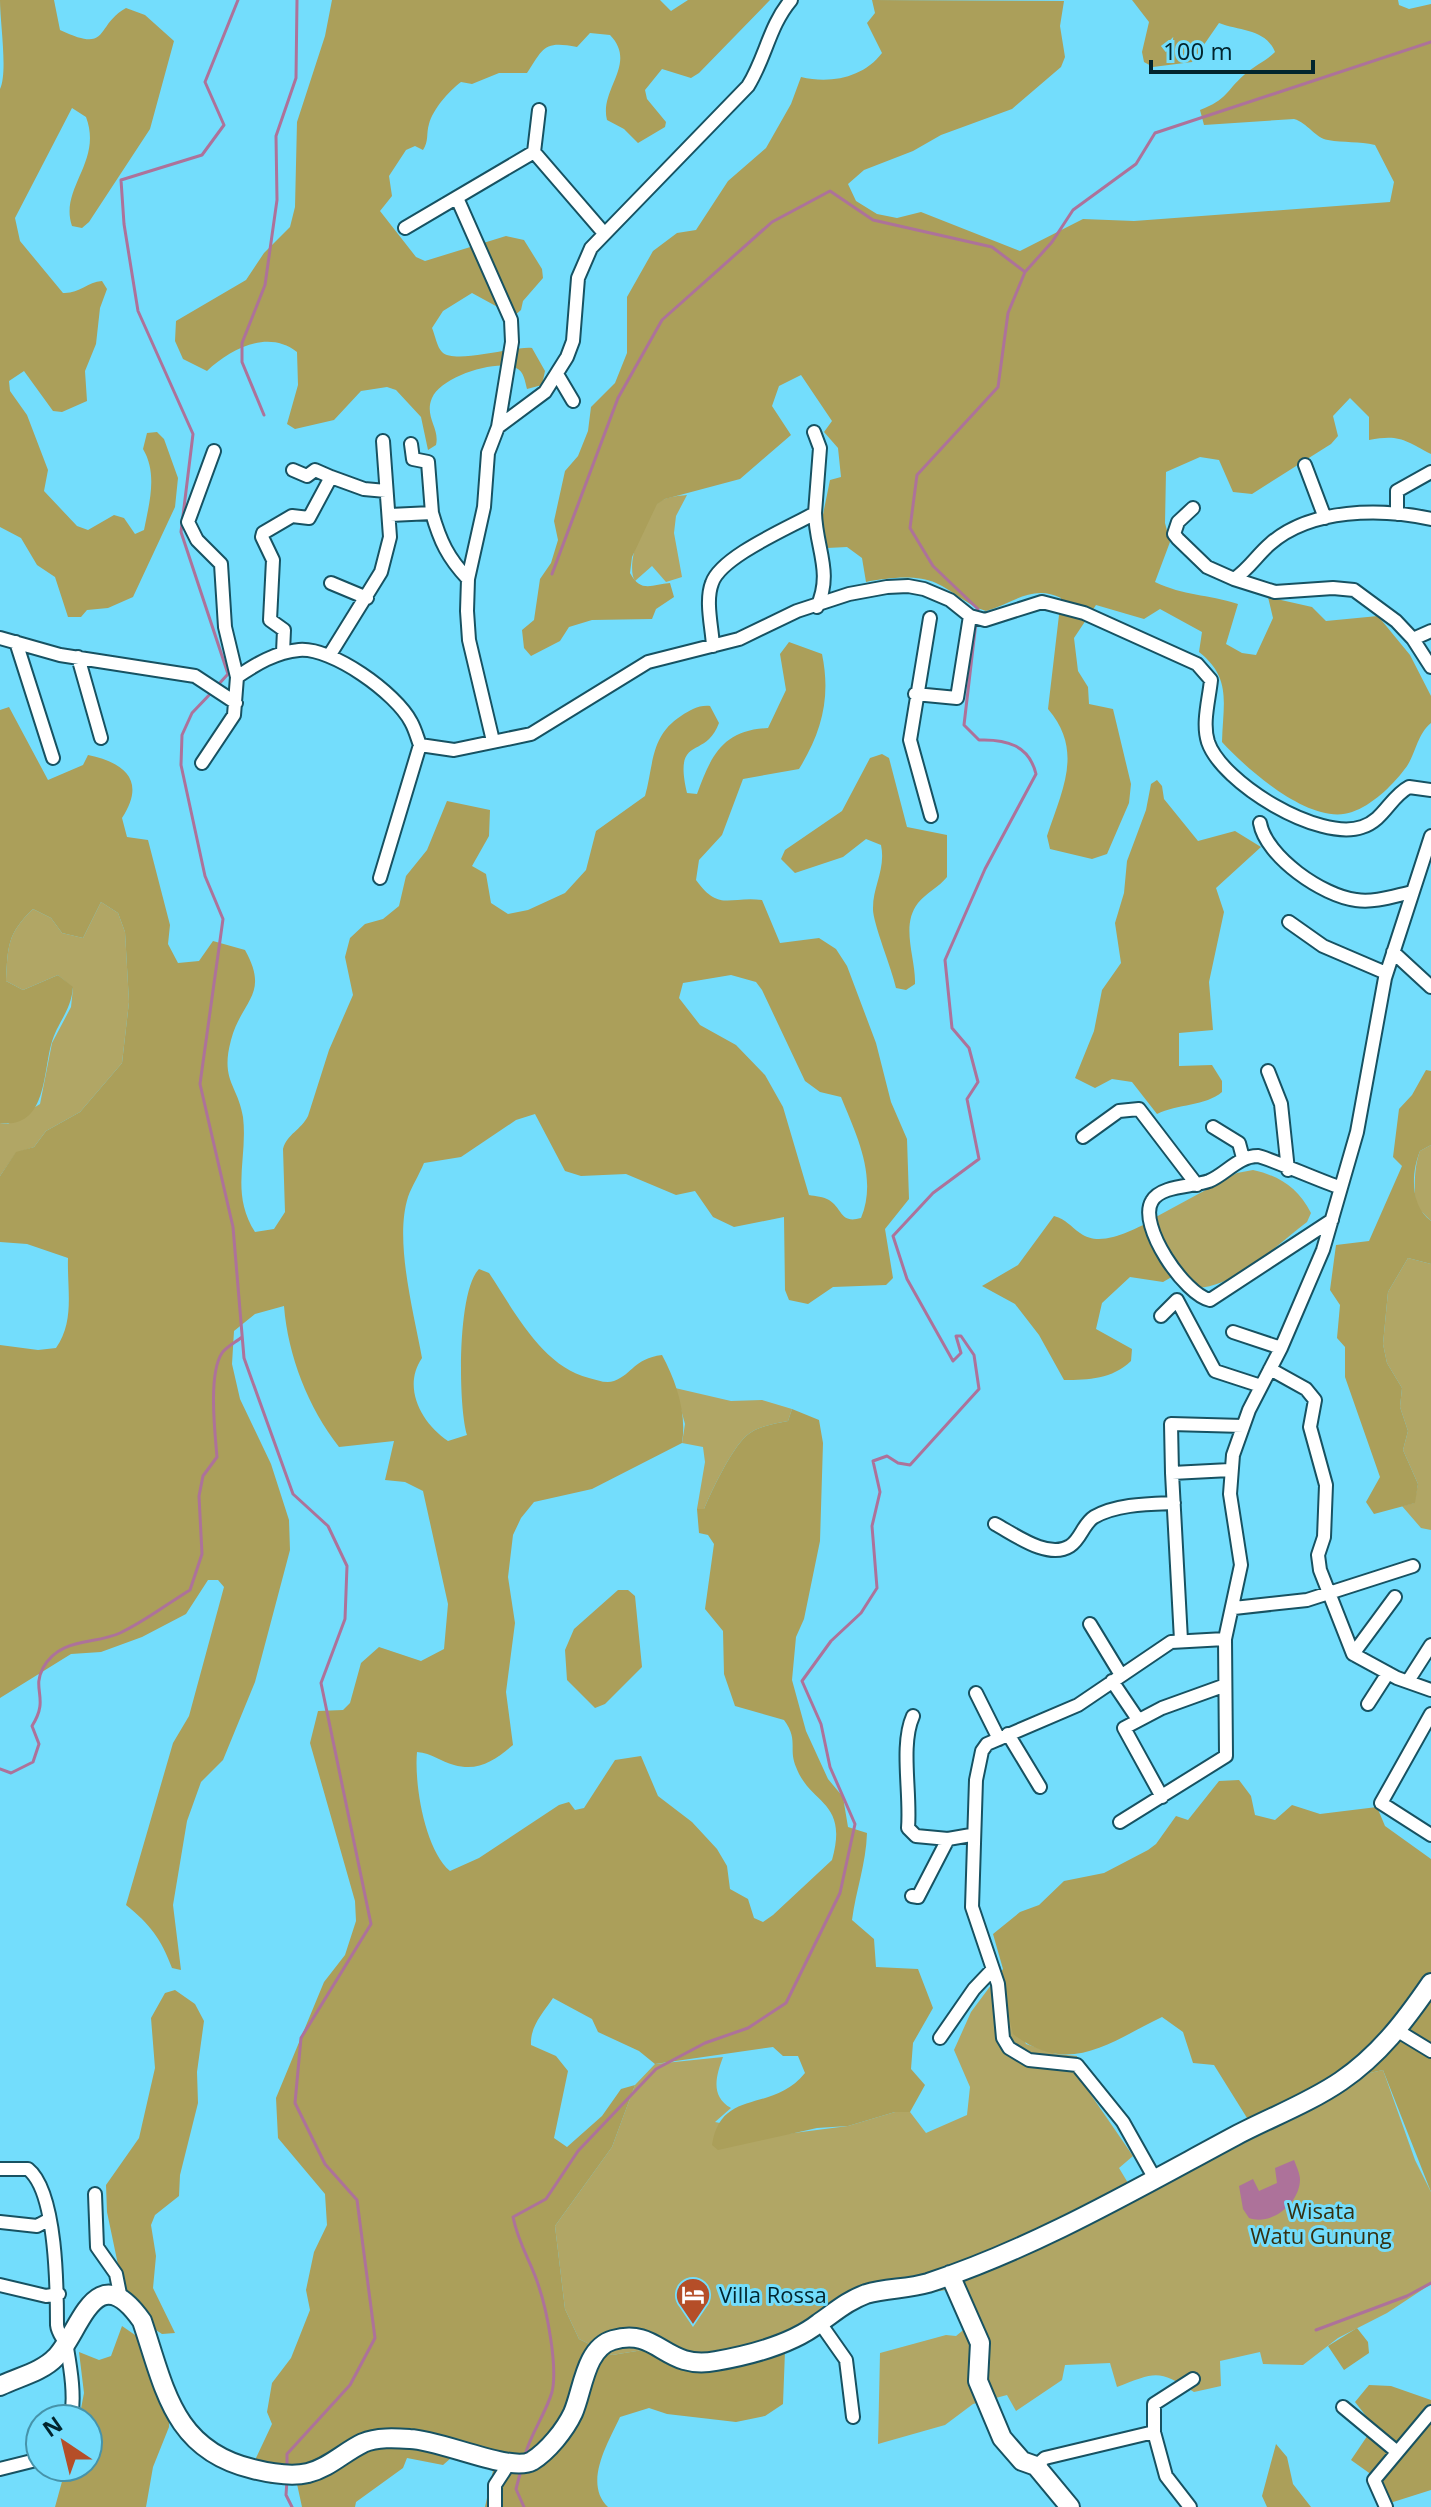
<svg xmlns="http://www.w3.org/2000/svg" width="1431" height="2507" viewBox="0 0 1431 2507" font-family="'Open Sans',sans-serif">
<style>
.green{fill:#b1a665}
.forest{fill:#ab9f5a;fill-rule:evenodd}
.water{fill:#ad729a}
.lines{fill:none;stroke-linecap:round;stroke-linejoin:round}
.stream{stroke:#ad729a;stroke-width:3}
.street-casing{stroke:#175262;stroke-width:16}
.secondary-casing{stroke:#175262;stroke-width:22}
.street{stroke:#fff;stroke-width:12}
.secondary{stroke:#fff;stroke-width:18}
.labels{text-anchor:middle;stroke-width:6;stroke-linejoin:round;paint-order:stroke}
.park-label{font-size:22px;fill:#353010;stroke:#73ddfc}
.poi-label{font-size:22px;fill:#02252e;stroke:#73ddfc;text-anchor:start}
</style>
<rect width="100%" height="100%" fill="#73ddfc"/>
<!-- green -->
<path class="green" d="M687,495L676,516L674,533L682,577L666,582L652,566L635,581C625,566 643,516 656,504C665,497 676,496 687,495Z
M101,902L118,913L125,932L129,1002L122,1063L80,1112L46,1131L34,1147L16,1153L0,1176V1123L8,1124L40,1104L52,1043L71,1007L73,988L58,975L23,990L6,981C8,946 7,934 33,909L51,918L62,933L83,938Z
M1431,1145V1221L1416,1206C1414,1189 1414,1166 1420,1151Z
M1253,1170C1280,1176 1298,1188 1311,1213L1307,1222C1279,1243 1229,1293 1192,1287L1159,1234L1154,1218L1237,1173Z
M1408,1258L1431,1264V1530L1421,1528L1402,1506L1414,1503L1418,1484L1403,1450L1408,1431L1400,1407L1402,1388L1387,1363L1383,1344L1388,1292Z
M675,1388L731,1401L762,1400L792,1409L788,1421C774,1424 757,1426 746,1436C731,1450 712,1490 704,1509H697L705,1462L703,1447L682,1443L685,1424Z
M1003,1969V1991L1026,2044L1056,2054L1077,2056L1078,2076L1133,2156L1119,2168L1137,2198L1356,2076L1383,2070L1415,2160L1431,2192V2284L1387,2313L1338,2338L1303,2365L1263,2364L1260,2352L1220,2361L1221,2386L1194,2392C1158,2369 1156,2372 1117,2387L1110,2363L1065,2365L1062,2380L1016,2411L1007,2395L973,2404L945,2425L878,2444L880,2353L946,2335L956,2336L967,2327L952,2289L848,2306L817,2331L681,2366L643,2350L612,2355L579,2339L565,2309L555,2226L612,2147L635,2085L655,2064L723,2057C716,2076 710,2096 731,2108L715,2122L778,2135L848,2126L895,2112H910L926,2133L967,2115L970,2087L954,2050L971,2012Z"/>
<!-- forest -->
<path class="forest" d="M0,0H54L60,30C111,54 94,26 126,8L145,15L174,41L150,129L89,222L82,228L72,226C59,188 103,162 86,117L72,108L15,218L20,241L63,293C79,294 87,282 102,281L107,289L100,308L96,344L85,371L87,401L62,412L53,411L24,371L9,381L10,391L27,415L48,470L44,491L77,526L88,530L114,515L124,518L135,534L144,530C149,504 158,474 143,449L147,433L157,432L164,439L178,478L175,507L133,597L108,608L87,610L81,617H68L55,577L37,565L21,538L0,527V89C8,72 0,23 0,0Z
M332,0H660L671,11L688,0H770L699,73L691,78L662,69L645,90L647,99L666,122L665,127L638,143L624,129L607,120C599,89 638,64 610,35L590,33L577,47C543,40 543,49 527,73H499L472,84L461,82C449,91 433,109 429,124C426,134 429,141 423,150L415,146L406,150L389,176L392,196L380,211L416,257L425,261L506,236L524,240L542,269L543,278L523,301L521,310L514,316L472,293L443,311L432,328C435,335 437,347 442,352C455,365 512,346 532,348L545,371L542,385L527,389C525,382 524,371 516,368C496,359 441,377 432,398C424,417 440,428 436,445L428,450L421,417L396,390L387,387L361,391L334,420L295,429L287,424L298,385L297,352C268,329 230,349 207,371L183,359L175,341L176,321L246,280L264,253L290,227L295,207L297,122L325,36Z
M872,0L1064,1L1060,26L1065,57L1061,67L1012,109L941,135L913,151L864,170L848,184L856,201L877,214L897,218L921,212L1020,251L1083,219L1134,221L1390,202L1394,182L1375,145C1359,141 1344,143 1328,140C1315,138 1308,123 1294,119L1204,125L1200,110C1228,99 1225,92 1244,75C1254,66 1266,61 1275,52C1266,29 1240,31 1219,23L1192,62L1153,67L1144,62L1142,52L1149,22L1132,0H1398L1399,5L1409,9L1431,4V454C1405,441 1401,434 1369,440V417L1350,398L1333,416L1338,436L1331,444L1252,494L1233,492L1219,460L1200,457L1166,472L1165,523L1170,542L1155,582C1184,596 1207,594 1238,604L1226,644L1242,653L1256,655L1273,618L1268,597L1312,607L1326,621L1378,616L1410,655L1431,696V723C1416,735 1416,756 1404,770C1391,787 1372,805 1352,812C1311,827 1247,769 1222,742C1223,703 1232,678 1199,652L1202,632L1160,609L1144,619L1096,605L1074,638L1078,671L1088,687L1089,704L1113,709L1131,784L1129,803L1107,854L1092,859L1050,849L1047,836C1062,790 1084,751 1048,709L1061,598C1033,584 1013,603 986,611C966,605 954,591 936,583C916,574 887,578 866,582L862,558L847,547L827,548L819,534L830,480L841,477L838,448L824,432L832,421L801,375L779,386L772,406L791,435L740,479L665,499L657,504L632,557L630,573C641,594 653,584 670,583L674,597L656,609L652,619L592,620L569,627L560,641L531,656L524,648L522,630L534,620L540,579L551,563L558,540L554,521L565,471L578,456L588,431L591,407L615,383L627,353V297L653,251L677,233L696,230L728,181L766,148L791,104L801,77C830,84 863,78 882,53L867,23L875,13Z
M789,642L822,654C831,697 822,732 799,769L743,779L722,835L699,860L696,880C719,912 729,896 762,900L780,943L819,938L836,949L847,966L876,1043L891,1102L907,1139L909,1199L885,1229L893,1278L886,1285L833,1287L808,1304L789,1300L785,1290L784,1217L734,1227L713,1217L695,1191L676,1195L626,1174L581,1176L565,1171L535,1114L516,1120L461,1157L424,1163C419,1175 412,1186 408,1197C394,1241 414,1313 422,1358C402,1387 421,1423 448,1441L467,1435C458,1405 457,1291 479,1269L489,1273C515,1312 542,1366 589,1378C597,1380 606,1384 614,1381C634,1373 633,1359 662,1355C676,1381 687,1413 682,1443L592,1489L534,1502L521,1518L513,1535L508,1577L515,1623L506,1692L513,1745C495,1760 479,1772 454,1765C441,1762 432,1753 417,1752C414,1784 425,1850 450,1871L479,1858L559,1805L569,1802L575,1810L584,1808L615,1760L641,1756L658,1796L692,1822L717,1849L727,1866L730,1889L748,1899L754,1918L763,1922L773,1915L832,1860C849,1800 810,1805 796,1767C788,1748 799,1740 784,1720L735,1706L724,1674L723,1631L705,1609L714,1544L708,1535L699,1533L697,1509H704C712,1490 731,1450 746,1436C757,1426 774,1424 788,1421L792,1409L819,1420L823,1443L820,1541L804,1619L796,1637L792,1680L806,1731L828,1779L843,1797L848,1827L867,1833C866,1864 856,1890 852,1920L874,1939L876,1967L918,1969L933,2008L913,2043L911,2069L925,2085L910,2112H895L848,2126L817,2128L718,2150L712,2145C721,2087 772,2114 805,2073L798,2056H783L773,2047L655,2064L639,2051L598,2032L592,2019L553,1998C543,2013 530,2026 531,2045L556,2056L568,2071L554,2138L567,2147L602,2116L621,2089L635,2085L612,2147L555,2226L565,2309L579,2339L612,2355L643,2350L681,2366L785,2351L783,2404L765,2416L736,2422L667,2414L649,2408L620,2417C608,2443 583,2483 608,2507H485L494,2466L459,2451L443,2465L407,2458L403,2468L356,2502L355,2507H302L297,2484H271L249,2473L272,2424L267,2412L272,2383L291,2358L310,2310L306,2290L314,2252L327,2225L325,2194L278,2138L276,2098L324,1982L345,1955L356,1921L355,1901L310,1743L318,1711L343,1710L350,1703L361,1663L379,1647L421,1661L444,1649L448,1604L423,1491L405,1482L385,1480L394,1441L339,1447C308,1407 288,1356 284,1306L255,1314L234,1331L232,1364L240,1399L271,1464L289,1520L290,1550L255,1682L223,1760L201,1782L187,1821L173,1905L181,1970L172,1968C161,1939 150,1924 126,1905L173,1743L189,1716L224,1587L218,1580H208L186,1614L142,1637L101,1652L71,1654L0,1698V1345L38,1350L56,1348C75,1321 67,1290 68,1258L27,1244L0,1242V1176L16,1152L34,1147L46,1131L80,1112L122,1063L129,1002L125,932L118,913L101,902L83,938L62,933L51,918L33,909C7,934 8,946 6,981L23,990L58,975L73,987C71,1012 57,1022 51,1045C43,1075 46,1129 0,1123V710L9,707L48,780L83,765L88,755C126,763 146,781 122,818L127,837L148,840L170,925L168,944L178,963L199,961L213,941L245,950C270,995 242,999 231,1040C220,1081 238,1085 243,1117C248,1158 230,1193 255,1232L274,1229L285,1212L283,1149C287,1134 301,1130 308,1116L329,1050L353,995L345,957L350,938L365,924L383,919L399,906L406,876L427,850L447,801L490,810L489,836L472,866L486,874L491,903L508,914L528,910L565,893L586,870L596,831L645,796C654,764 650,736 681,716C691,710 698,705 710,706L719,723C705,761 673,733 687,793L697,794C711,756 722,730 768,728L786,690L780,654ZM731,975L756,982L762,990L805,1081L820,1092L841,1097C856,1134 878,1177 861,1218C840,1224 843,1209 829,1200C824,1197 815,1196 809,1195L783,1107L765,1075L736,1045L700,1025L679,998L683,983Z
M882,754L889,758L907,827L947,835V877C939,887 926,893 918,903C900,926 916,958 915,984L906,990L896,988C892,969 872,921 873,908C873,886 886,869 881,845L866,839L843,857L795,873L781,859L785,850L842,811L870,758Z
M1157,780L1162,786L1164,799L1198,841L1235,831L1261,847L1216,888L1224,912L1209,982L1213,1030L1179,1033V1066L1212,1065L1222,1081V1092C1206,1106 1177,1104 1157,1114L1132,1082L1112,1079L1095,1088L1075,1078L1094,1031L1102,990L1121,963L1115,923L1124,893L1127,861L1146,810L1151,784Z
M1426,1070L1431,1071V1145L1420,1151C1411,1173 1410,1206 1431,1221V1264L1408,1258L1388,1292L1383,1344L1387,1363L1402,1388L1400,1407L1408,1431L1403,1450L1418,1484L1415,1503L1374,1514L1366,1502L1380,1477L1345,1377V1347L1337,1338L1340,1305L1330,1290L1336,1245L1369,1241L1402,1166L1393,1157L1399,1109L1412,1095Z
M1054,1216C1067,1220 1070,1226 1080,1233C1101,1249 1133,1229 1154,1220L1182,1271L1163,1282L1130,1277L1102,1303L1096,1329L1132,1349L1131,1361C1112,1379 1089,1380 1064,1380L1039,1335L1015,1304L982,1286L1018,1265Z
M618,1590H628L635,1596L642,1667L605,1704L595,1708L567,1680L565,1650L574,1629Z
M1239,1780L1251,1796L1255,1815L1275,1820L1292,1805L1320,1814L1377,1807L1385,1826L1431,1859V2192L1383,2070L1356,2076L1257,2134L1214,2065L1193,2063L1183,2032L1162,2017C1108,2043 1069,2077 1013,2034L1003,1991V1969L993,1934L1020,1912L1039,1905L1064,1881L1104,1873L1148,1850L1156,1844L1176,1816L1188,1820L1219,1781Z
M175,1990L195,2004L204,2021L197,2072L198,2103L180,2175L179,2196L155,2215L151,2225L156,2256L153,2288L175,2333L162,2334L142,2321L126,2303L107,2212L106,2185L139,2138L155,2068L151,2018L165,1993Z
M122,2326L138,2337L170,2400L169,2427L153,2467L146,2507H55L66,2467H88V2419H79L84,2393L79,2352L99,2360L111,2356Z
M1357,2328L1368,2342L1369,2353L1344,2370L1328,2346Z
M1369,2385L1391,2386L1431,2400V2490L1390,2503L1372,2475L1351,2460L1374,2426L1355,2402Z
M1276,2444L1287,2457L1293,2484L1311,2507H1267L1262,2496Z"/>
<!-- water -->
<path class="water" d="M1294,2160C1296,2165 1300,2174 1300,2179C1300,2204 1271,2226 1249,2218L1243,2209L1239,2186L1253,2179L1259,2191L1277,2183L1275,2168Z"/>
<g class="lines">
<!-- stream -->
<path class="stream" d="M264,415L242,362V343L265,285L277,200L276,136L296,78L297,0
M552,574L618,398L662,320L772,222L830,191L873,220L992,247L1025,272
M977,614L978,609L933,566L910,528L917,475L998,387L1008,313L1025,272L1052,242L1073,210L1136,164L1155,133L1431,42
M218,685L228,674L181,532L193,434L138,311L124,224L121,180L202,155L224,125L205,82L238,0
M213,691L192,713L182,735L181,765L205,876L223,919L200,1084L233,1227L244,1358L293,1494L328,1526L347,1566L345,1619L321,1683L371,1924L301,2038L295,2103L325,2164L357,2200L375,2338L350,2385L287,2454V2468
M0,1769L11,1773L33,1762L39,1744L32,1726C50,1698 31,1690 43,1668C60,1637 94,1645 120,1633C144,1622 167,1604 190,1590L202,1554L199,1496L203,1476L217,1457C215,1433 208,1374 222,1353C226,1347 236,1342 242,1337
M1316,2330L1407,2296L1431,2283
M525,2455C531,2433 546,2413 552,2392C558,2367 547,2311 539,2287C531,2261 519,2246 513,2217L546,2199L578,2151L656,2069L705,2043L748,2028L786,2003L840,1893L855,1824L830,1767L821,1724L802,1681L831,1641L861,1613L877,1588L872,1526L880,1492L873,1461L887,1456L898,1463L910,1465L979,1389L974,1355L961,1336H956L961,1353L953,1361L907,1279L893,1236L933,1193L979,1159L967,1099L978,1082L969,1048L952,1028L945,960L985,869L1036,774C1029,745 1006,739 979,740L964,725L976,622
M521,2470L516,2489L524,2507
M287,2480L286,2495L292,2507"/>
<defs>
<path id="street" d="M539,110L534,152L603,232
M457,198L511,320L512,342L498,427
M405,228L534,152
M557,374L573,401
M411,444L413,459L428,462L432,513
M214,451L188,522L197,540L221,564L225,627L237,677
M1305,465L1325,518
M293,470L307,476L315,470L331,477
M1193,508L1178,522L1174,534L1178,539L1207,567L1234,579C1249,569 1257,555 1270,544C1311,508 1381,508 1431,519
M815,513C816,549 833,572 817,607
M1397,514V491L1431,472
M390,515L432,513C440,541 448,558 468,579
M1234,579L1275,592L1333,588L1354,590L1396,621L1413,639L1431,631
M331,583L367,598
M930,618L910,740L931,816
M0,638L60,655L195,676L236,703
M1413,639L1431,667
M16,642L53,758
M713,646C712,627 705,601 712,583C721,556 791,527 815,513L820,448L814,432
M283,652L284,630L270,620L273,560L262,537L263,533L292,516L309,518L331,477L364,489L386,491
M329,656L381,572L390,537L383,441
M78,657L101,738
M915,694L957,698L970,616
M493,741L469,640L467,611L468,579L484,507L488,453L498,427L545,392L567,357L573,341L578,278L591,248L748,86C766,57 769,26 791,0
M202,763L234,715L237,677C256,664 276,652 299,650C332,647 396,693 411,722C415,729 417,737 420,745L454,750L531,734L648,662L739,639L797,611L849,594L887,587L908,586L924,589L950,600L970,616L985,620L1042,602L1084,613L1197,664L1211,680C1209,700 1202,723 1208,742C1222,783 1319,842 1362,827C1384,820 1390,797 1409,787L1431,790
M1260,823C1266,857 1323,896 1356,900C1374,903 1394,896 1412,892
M380,878L420,745
M1289,922L1323,946L1386,973
M1393,952L1431,987
M1268,1071L1281,1104L1288,1170
M1213,1127L1239,1143L1243,1158
M1083,1137L1119,1111L1139,1109L1197,1185
M1332,1220L1210,1300C1185,1295 1137,1225 1152,1201C1161,1185 1193,1187 1209,1181C1226,1174 1238,1156 1258,1156C1266,1157 1325,1183 1339,1187
M1161,1316L1177,1300L1215,1371L1261,1386
M1233,1332L1281,1348
M1270,1369L1306,1389L1315,1400L1310,1427L1326,1485L1324,1537L1318,1555L1320,1570L1353,1654L1397,1678L1431,1690
M1172,1473L1171,1424L1243,1426
M995,1524C1014,1534 1048,1560 1070,1546C1081,1539 1083,1524 1094,1517C1117,1504 1148,1504 1174,1503
M1234,1608L1307,1600L1413,1566
M1090,1624L1121,1675
M1181,1640L1172,1473L1230,1470
M1353,1654L1395,1597
M1112,1681L1137,1718
M1408,1681L1431,1645
M976,1693L999,1739
M1368,1704L1388,1673
M1431,1714L1381,1803L1431,1835
M913,1716C900,1745 911,1793 908,1828L916,1836L948,1839
M1008,1734L1040,1787
M1162,1797L1124,1728L1162,1708L1223,1686
M1120,1822L1226,1756L1225,1639
M912,1896L918,1897L948,1839L971,1835
M1398,2031L1431,2051
M940,2038L974,1989L993,1969
M0,2169H28C57,2192 57,2290 57,2325C58,2335 65,2339 67,2348C71,2371 75,2396 71,2419
M1155,2179L1123,2122L1077,2065L1029,2060L1009,2048L1003,2038L998,1984L972,1907L976,1780L982,1751L987,1744L1078,1705L1171,1642L1225,1639L1241,1565L1230,1494L1233,1455L1249,1410L1281,1348L1323,1250L1357,1132L1385,978L1431,836
M95,2194L97,2247L116,2274L121,2299
M0,2222L37,2226L48,2220
M0,2285L46,2296L59,2294
M820,2323L846,2360L853,2417
M1343,2407L1396,2451
M1154,2432L1166,2476L1190,2507
M1036,2466L1045,2458L1154,2432V2404L1193,2379
M0,2469L40,2459
M495,2507V2485L508,2465
M1386,2507L1374,2480L1431,2412"/>
<path id="secondary" d="M950,2275L980,2343L978,2381L1002,2438L1022,2461L1036,2466L1070,2507
M0,2386C18,2377 42,2372 56,2357C80,2333 95,2254 142,2321C165,2389 173,2450 253,2469C269,2473 291,2477 308,2473C329,2468 344,2452 363,2443C377,2437 395,2438 410,2439C441,2440 511,2473 532,2461C548,2451 565,2430 573,2413C583,2390 585,2348 613,2340C659,2327 664,2371 716,2361C750,2355 791,2345 819,2323C835,2312 847,2301 866,2294C886,2288 908,2289 928,2283C1035,2248 1136,2189 1235,2136C1269,2118 1309,2103 1341,2081C1379,2055 1405,2021 1431,1983"/>
</defs>
<!-- street casing -->
<use href="#street" class="street-casing"/>
<!-- secondary casing -->
<use href="#secondary" class="secondary-casing"/>
<!-- street -->
<use href="#street" class="street"/>
<!-- secondary -->
<use href="#secondary" class="secondary"/>
</g>
<!-- icons -->
<defs>
<symbol id="hotel-pin" viewBox="-11 -11 22 30"><path d="M0 17L-7.5 6A9.5 9.5 0 1 1 7.5 6Z" fill="#b54e28" stroke="#73ddfc"/><path d="M-6-4.5h1.5V1H6V5H4.5V3h-9V5H-6ZM-4 0a1.8 1.8 0 1 1 3.6 0ZM.5 0V-2.5h3Q6-2.5 6 0Z" fill="#fff"/></symbol>
</defs>
<g fill-rule="evenodd">
<use href="#hotel-pin" x="673" y="2275" width="40" height="54"/>
</g>
<g class="labels">
<!-- park labels -->
<g class="park-label">
<text x="1321" y="2219">Wisata<tspan x="1321" dy="25">Watu Gunung</tspan></text>
</g>
<!-- poi labels -->
<g class="poi-label">
<text x="719" y="2303">Villa Rossa</text>
</g>
</g>
<!-- north arrow -->
<g transform="translate(64 2443) rotate(325)"><circle r="38" fill="#73ddfc" stroke="#4693aa" stroke-width="2"/>
<path d="M0-6L14 30L0 20L-14 30Z" fill="#b54e28"/>
<text y="-12" font-size="22" font-weight="bold" text-anchor="middle" fill="#02252e">N</text>
</g>
<!-- scale -->
<path d="M1151 60v12h162v-12" fill="none" stroke="#02252e" stroke-width="4"/>
<text x="1163" y="60" font-size="24" fill="#02252e" stroke="#73ddfc" stroke-width="6" paint-order="stroke">100 m</text>
</svg>
